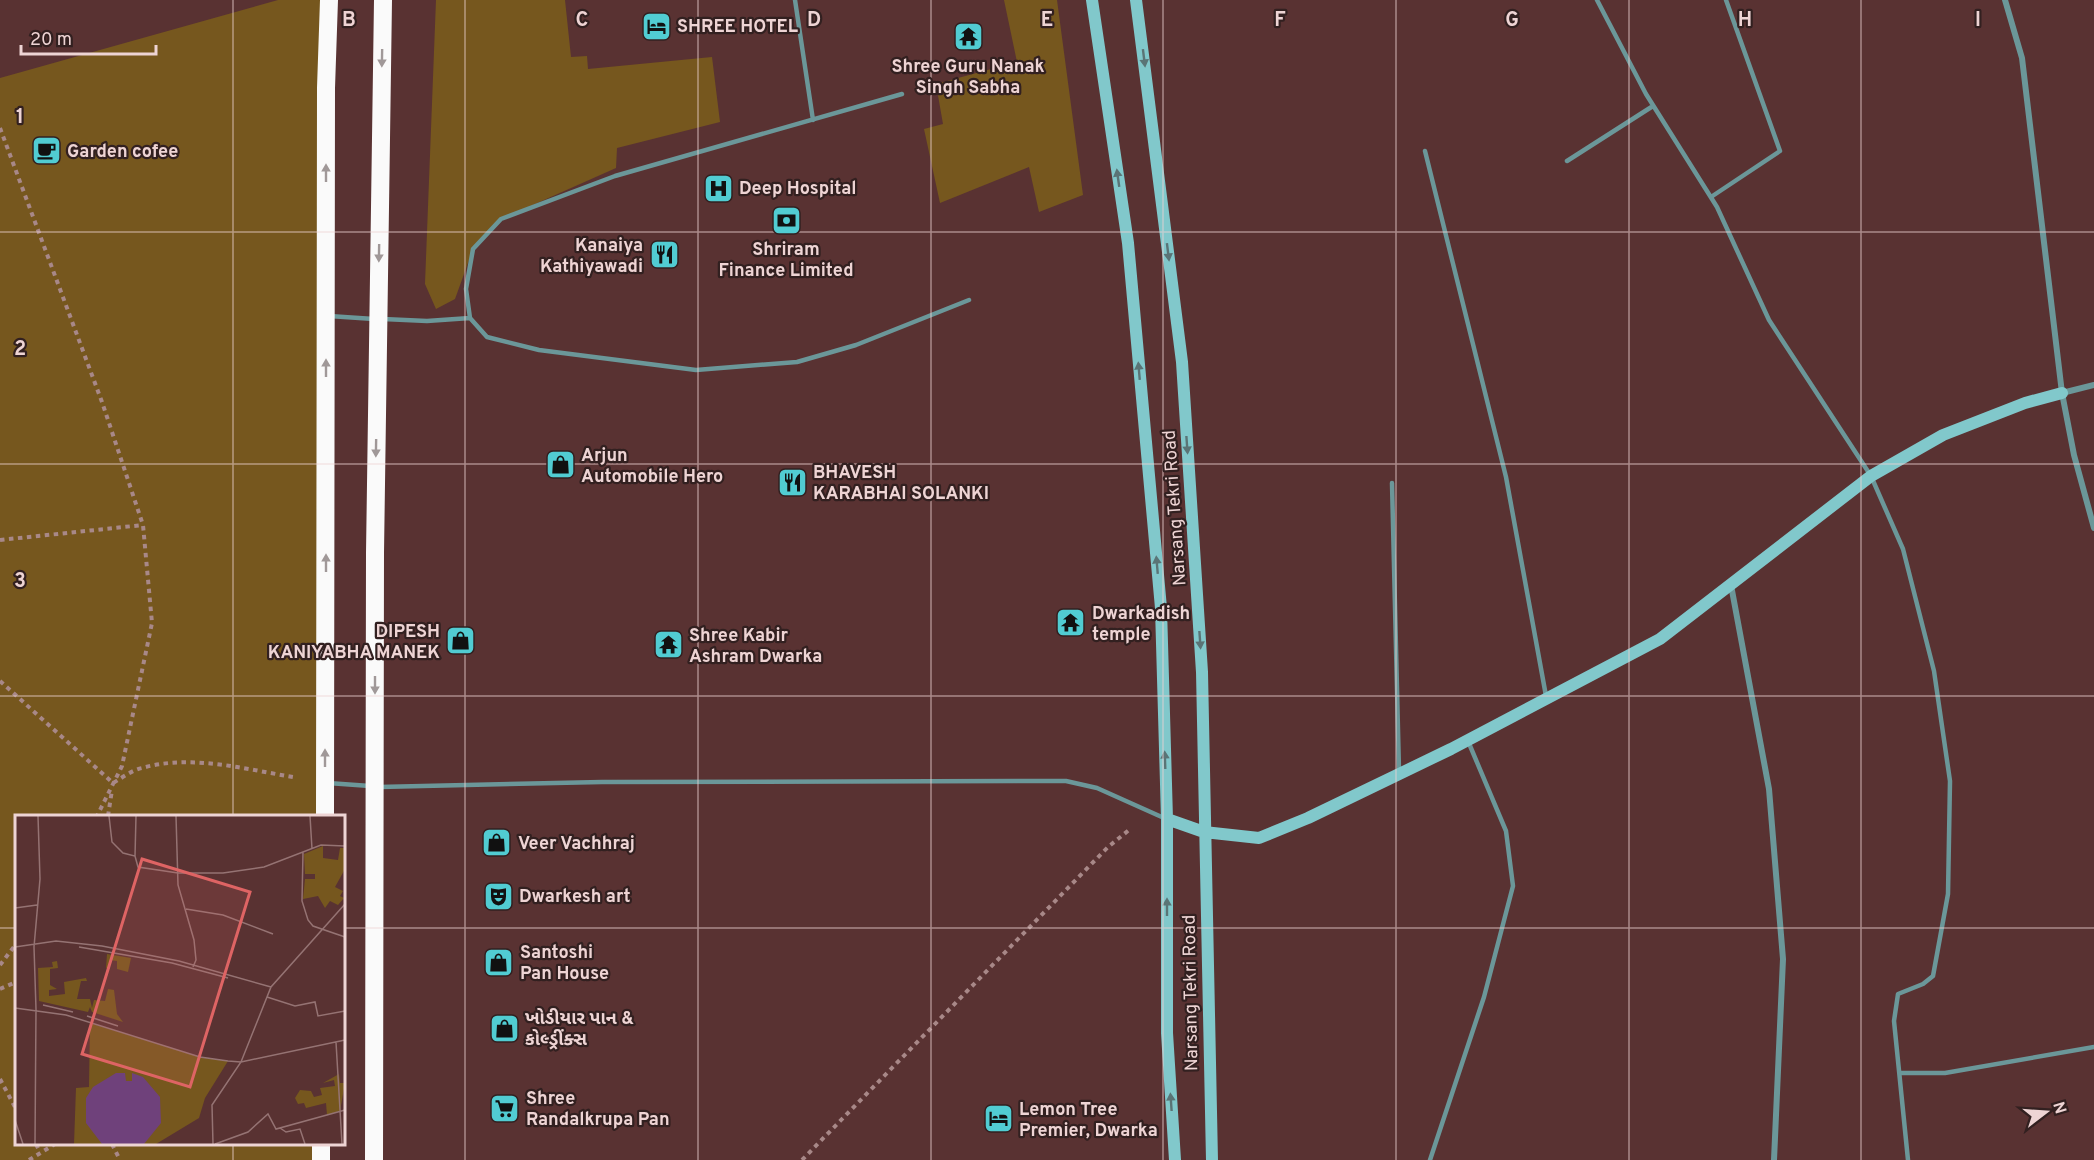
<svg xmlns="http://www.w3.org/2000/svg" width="2094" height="1160" viewBox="0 0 2094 1160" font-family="Overpass,'Noto Sans Gujarati',sans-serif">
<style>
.green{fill:#76571e}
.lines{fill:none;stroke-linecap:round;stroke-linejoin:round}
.path{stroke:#a88888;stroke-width:4;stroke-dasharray:4.5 4.5;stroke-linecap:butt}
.lane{stroke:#6b9799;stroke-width:4.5}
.street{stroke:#6b9799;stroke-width:6}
.secondary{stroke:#81c8cb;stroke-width:12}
.highway{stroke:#fafafa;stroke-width:18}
.oneway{fill:#a09898}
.oneway2{fill:#5a7476}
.grid{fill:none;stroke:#eed4d4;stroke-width:1.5;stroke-opacity:0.55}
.labels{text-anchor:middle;stroke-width:4.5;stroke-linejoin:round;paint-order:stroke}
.poi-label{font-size:18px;font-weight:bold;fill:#eed4d4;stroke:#322020;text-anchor:start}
.street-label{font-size:18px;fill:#eed4d4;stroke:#322020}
.inset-road{fill:none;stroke:#957373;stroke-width:1.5}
.view{fill:#de6464;fill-opacity:0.15;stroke:#de6464;stroke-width:3}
.inset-edge{fill:none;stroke:#eed4d4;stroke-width:3}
.grid-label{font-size:20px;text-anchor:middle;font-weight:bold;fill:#eed4d4;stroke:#322020;stroke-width:4.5;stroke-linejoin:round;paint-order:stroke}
</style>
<rect width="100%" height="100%" fill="#593232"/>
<!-- green -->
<path class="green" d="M278,0H329L325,816H16V1144H321V1160H0V78Z
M436,0H565L571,57L587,56L588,69L712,57L720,122L617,148L616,168L501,219L473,249L455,299L436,309L425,284Z
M1004,0H1057L1083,195L1039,212L1029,167L940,203L924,129L943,124L936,84L1017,62Z"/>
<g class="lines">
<!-- path -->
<path class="path" d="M0,128L102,402L143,525L152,623L122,766L97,816
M0,540L143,525
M0,681L113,783C122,778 132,770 142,768C191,754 244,769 293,777
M108,816L112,790
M0,965L16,944
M0,989L16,982
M0,1079L16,1109
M36,1144L40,1152
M112,1144L120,1160
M29,1160L55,1144
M802,1160L1108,847L1129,830"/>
<!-- lane -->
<path class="lane" d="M795,0L813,120
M1597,0L1646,94L1717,207L1769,320L1871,476L1903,549L1934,671L1950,781L1948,894L1933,976L1923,984L1898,994L1894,1021L1908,1160
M1425,151L1506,477L1546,696
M1567,161L1653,106
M1711,197L1780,151L1726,0
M329,316L374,319
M470,318L466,289L473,249L501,219L615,176L902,94
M383,319L427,321L470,318L487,337L539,350L696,370L797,362L856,345L969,300
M1392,483L1399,771
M328,783L370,786
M379,787L602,782L1066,781L1097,788L1164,818
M1900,1073H1945L2094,1047
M1430,1160L1484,997L1513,886L1506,831L1468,741"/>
<!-- street -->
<path class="street" d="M2005,0L2022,58L2062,393L2074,455L2094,528
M2062,393L2094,385
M1731,585L1769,789L1783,959L1774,1160"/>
<!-- secondary -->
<path class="secondary" d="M1092,0L1128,243L1161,608L1167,819V1033L1175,1160
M1136,0L1182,362L1202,672L1212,1160
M1167,819L1204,832L1259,838L1308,818L1451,749L1660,639L1871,476L1943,435L2025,403L2062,393"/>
<!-- highway -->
<path class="highway" d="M325,816L326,88L329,0
M321,1160V1144
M374,1160L375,553L383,0"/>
</g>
<!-- one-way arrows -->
<defs><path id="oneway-solid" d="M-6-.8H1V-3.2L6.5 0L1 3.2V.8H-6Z" transform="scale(1.5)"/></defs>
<g class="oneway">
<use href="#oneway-solid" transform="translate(382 58) rotate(91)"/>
<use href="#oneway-solid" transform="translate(326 173) rotate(-90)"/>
<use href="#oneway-solid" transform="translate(379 253) rotate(91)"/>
<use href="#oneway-solid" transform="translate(326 368) rotate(-90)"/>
<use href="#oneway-solid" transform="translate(376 448) rotate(91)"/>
<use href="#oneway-solid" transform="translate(326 563) rotate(-90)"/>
<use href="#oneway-solid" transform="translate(375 685) rotate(90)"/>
<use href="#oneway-solid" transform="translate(325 758) rotate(-90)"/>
</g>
<g class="oneway2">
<use href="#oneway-solid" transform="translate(1144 58) rotate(83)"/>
<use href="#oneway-solid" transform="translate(1118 178) rotate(-98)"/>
<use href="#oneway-solid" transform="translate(1168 252) rotate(83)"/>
<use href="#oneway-solid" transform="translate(1139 371) rotate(-95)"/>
<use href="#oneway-solid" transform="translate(1187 445) rotate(86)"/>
<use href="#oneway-solid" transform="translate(1157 565) rotate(-95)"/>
<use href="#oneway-solid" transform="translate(1200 640) rotate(86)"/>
<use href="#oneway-solid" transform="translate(1165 760) rotate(-92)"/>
<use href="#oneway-solid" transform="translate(1167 907) rotate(-90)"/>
<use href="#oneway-solid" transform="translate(1171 1102) rotate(-94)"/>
</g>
<!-- grid -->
<path class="grid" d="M233,0V816M465,0V1160M698,0V1160M931,0V1160M1163,0V1160M1396,0V1160M1629,0V1160M1861,0V1160M0,232H2094M0,464H2094M0,696H2094M0,928H16M344,928H2094M233,1144V1160"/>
<!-- icons -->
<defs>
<symbol id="hotel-square" viewBox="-11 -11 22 22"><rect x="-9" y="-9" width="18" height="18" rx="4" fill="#51ccd2" stroke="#322020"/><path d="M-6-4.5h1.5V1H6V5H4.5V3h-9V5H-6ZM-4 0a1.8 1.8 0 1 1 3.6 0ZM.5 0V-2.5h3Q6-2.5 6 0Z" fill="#111"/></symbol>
<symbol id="temple-square" viewBox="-11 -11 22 22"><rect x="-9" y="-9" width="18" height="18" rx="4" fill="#51ccd2" stroke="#322020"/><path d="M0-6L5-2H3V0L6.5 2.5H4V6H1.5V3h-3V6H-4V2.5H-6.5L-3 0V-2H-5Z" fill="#111"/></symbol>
<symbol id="cafe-square" viewBox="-11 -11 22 22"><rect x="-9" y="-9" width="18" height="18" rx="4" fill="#51ccd2" stroke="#322020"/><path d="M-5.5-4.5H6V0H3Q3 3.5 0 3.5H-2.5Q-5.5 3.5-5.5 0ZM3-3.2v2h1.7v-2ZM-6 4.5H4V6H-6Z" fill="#111"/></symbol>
<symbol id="hospital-square" viewBox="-11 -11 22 22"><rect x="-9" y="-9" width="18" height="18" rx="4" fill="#51ccd2" stroke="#322020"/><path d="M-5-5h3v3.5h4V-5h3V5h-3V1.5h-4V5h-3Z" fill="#111"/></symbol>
<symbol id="bank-square" viewBox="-11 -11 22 22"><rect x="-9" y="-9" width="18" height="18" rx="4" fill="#51ccd2" stroke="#322020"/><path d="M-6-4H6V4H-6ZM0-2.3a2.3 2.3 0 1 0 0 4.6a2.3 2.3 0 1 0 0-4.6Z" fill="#111"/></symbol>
<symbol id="restaurant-square" viewBox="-11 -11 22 22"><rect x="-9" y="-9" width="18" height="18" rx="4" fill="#51ccd2" stroke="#322020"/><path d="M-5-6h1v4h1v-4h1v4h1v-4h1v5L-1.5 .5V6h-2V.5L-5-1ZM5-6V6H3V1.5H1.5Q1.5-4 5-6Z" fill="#111"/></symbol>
<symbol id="shop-square" viewBox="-11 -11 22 22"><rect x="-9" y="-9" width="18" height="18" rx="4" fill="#51ccd2" stroke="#322020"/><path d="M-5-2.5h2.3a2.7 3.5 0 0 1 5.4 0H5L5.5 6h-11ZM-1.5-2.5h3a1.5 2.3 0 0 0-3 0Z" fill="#111"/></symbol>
<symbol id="theatre-square" viewBox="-11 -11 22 22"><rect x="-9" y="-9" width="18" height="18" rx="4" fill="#51ccd2" stroke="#322020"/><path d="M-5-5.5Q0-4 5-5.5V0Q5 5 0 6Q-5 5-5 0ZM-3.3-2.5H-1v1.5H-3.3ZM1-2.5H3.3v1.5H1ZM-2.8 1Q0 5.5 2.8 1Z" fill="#111"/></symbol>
<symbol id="supermarket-square" viewBox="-11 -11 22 22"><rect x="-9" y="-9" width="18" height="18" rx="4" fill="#51ccd2" stroke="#322020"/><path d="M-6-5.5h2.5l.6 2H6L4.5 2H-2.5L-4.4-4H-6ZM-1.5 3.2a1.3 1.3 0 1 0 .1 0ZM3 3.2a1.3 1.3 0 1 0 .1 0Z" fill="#111"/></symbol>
</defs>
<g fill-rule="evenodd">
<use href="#hotel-square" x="640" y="10" width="33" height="33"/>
<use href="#temple-square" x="952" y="20" width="33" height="33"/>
<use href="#cafe-square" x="30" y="134" width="33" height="33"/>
<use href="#hospital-square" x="702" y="172" width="33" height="33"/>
<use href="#bank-square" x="770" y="204" width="33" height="33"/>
<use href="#restaurant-square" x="648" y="238" width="33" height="33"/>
<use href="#shop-square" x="544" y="448" width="33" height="33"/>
<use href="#restaurant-square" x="776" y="466" width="33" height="33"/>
<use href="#temple-square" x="1054" y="606" width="33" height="33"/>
<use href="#shop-square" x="444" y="624" width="33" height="33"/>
<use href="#temple-square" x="652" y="628" width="33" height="33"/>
<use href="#shop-square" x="480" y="826" width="33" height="33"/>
<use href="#theatre-square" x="482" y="880" width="33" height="33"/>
<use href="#shop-square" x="482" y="946" width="33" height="33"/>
<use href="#shop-square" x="488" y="1012" width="33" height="33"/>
<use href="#supermarket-square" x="488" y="1092" width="33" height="33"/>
<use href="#hotel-square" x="982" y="1102" width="33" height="33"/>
</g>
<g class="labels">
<!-- poi labels -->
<g class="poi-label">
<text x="677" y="32">SHREE HOTEL</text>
<text x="968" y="72" text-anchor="middle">Shree Guru Nanak<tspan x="968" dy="21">Singh Sabha</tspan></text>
<text x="67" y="157">Garden cofee</text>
<text x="739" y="194">Deep Hospital</text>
<text x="643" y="251" text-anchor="end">Kanaiya<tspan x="643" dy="21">Kathiyawadi</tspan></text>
<text x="786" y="255" text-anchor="middle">Shriram<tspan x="786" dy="21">Finance Limited</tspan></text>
<text x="581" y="461">Arjun<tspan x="581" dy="21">Automobile Hero</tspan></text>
<text x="813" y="478">BHAVESH<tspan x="813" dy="21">KARABHAI SOLANKI</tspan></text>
<text x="1092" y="619">Dwarkadish<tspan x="1092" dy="21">temple</tspan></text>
<text x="440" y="637" text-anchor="end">DIPESH<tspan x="440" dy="21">KANIYABHA MANEK</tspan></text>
<text x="689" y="641">Shree Kabir<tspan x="689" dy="21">Ashram Dwarka</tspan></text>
<text x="518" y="849">Veer Vachhraj</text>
<text x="519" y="902">Dwarkesh art</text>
<text x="520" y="958">Santoshi<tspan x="520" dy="21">Pan House</tspan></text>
<text x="525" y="1024">ખોડીયાર પાન &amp;<tspan x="525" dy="21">કોલ્ડ્રીંક્સ</tspan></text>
<text x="526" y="1104">Shree<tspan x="526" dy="21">Randalkrupa Pan</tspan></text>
<text x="1019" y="1115">Lemon Tree<tspan x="1019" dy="21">Premier, Dwarka</tspan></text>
</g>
<!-- street labels -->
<g class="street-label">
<text transform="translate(1174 508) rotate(-94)" y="6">Narsang Tekri Road</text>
<text transform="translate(1190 993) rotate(-91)" y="6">Narsang Tekri Road</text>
</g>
</g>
<!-- overview -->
<g transform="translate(15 815)">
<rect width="330" height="330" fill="#593232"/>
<path d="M308,31V43L323,45L325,33H330V54L320,72L328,76L325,81L329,83L323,90L315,86L310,93L303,81L288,84L290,64H300V59H290L289,39ZM92,139L116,143L113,157L102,154V146L95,145V154L91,153ZM42,146L43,153L35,154V170L42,174L34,175V181L50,179L49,167L71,163L72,166H66L62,184H75L77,193L79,185L90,186L93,174L99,175L102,199L108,207L77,197L75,192L73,197L24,186L23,153L38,152L37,147ZM75,208L185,242L213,246L190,283L184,303L141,329H59L61,273L74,272ZM324,259L325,268H330L325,296L312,300L311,288L291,293L289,288L283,289L280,283L285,275L296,276L299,282L307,280L305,273L320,271L319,265L308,268Z" fill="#76571e"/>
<path d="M101,258H110L111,266H117V258L128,262L145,282L146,308L129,329H87L71,308V283L78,272Z" fill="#6f417b"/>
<path class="inset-road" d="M94,1L97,27L108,38L120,41L123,52L163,58H208L249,52L306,30L330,31M161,1L163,70L179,125L181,145L178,152M295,1L297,34M288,37L287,86L293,105L298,111L330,122M120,41L121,1M0,93L22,90M171,94L208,100L258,119M0,132L41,126L87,131L164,146L256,172M64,132L157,148L213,163M252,182L280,191L300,187L303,201L330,196M28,190L58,197M0,193L51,200L185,242L213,246L226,247L330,225M21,194L19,132L25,64L23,1M72,201L103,211M321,227L327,329M0,305L8,329M265,313L271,317L285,314L290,329M20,329L21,194M198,329L197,290L226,247L256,172L330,89M200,329L233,317L253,299L261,314L330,295"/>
<path class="view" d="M127,44L235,77L175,272L67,239Z"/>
<rect width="330" height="330" class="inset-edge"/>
</g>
<g class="grid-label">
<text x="349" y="26">B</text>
<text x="582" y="26">C</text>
<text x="814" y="26">D</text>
<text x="1047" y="26">E</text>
<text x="1280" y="26">F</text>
<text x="1512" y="26">G</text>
<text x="1745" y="26">H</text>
<text x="1978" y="26">I</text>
<text x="20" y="123">1</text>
<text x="20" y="355">2</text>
<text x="20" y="587">3</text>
</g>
<!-- north arrow -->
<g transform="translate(2046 1112) rotate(73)" stroke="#322020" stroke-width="4.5" paint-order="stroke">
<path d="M0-4.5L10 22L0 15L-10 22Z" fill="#eed4d4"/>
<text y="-9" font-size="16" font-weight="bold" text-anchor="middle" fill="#eed4d4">N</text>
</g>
<!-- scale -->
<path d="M21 45v9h135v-9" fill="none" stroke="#eed4d4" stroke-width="3"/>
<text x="30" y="45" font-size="18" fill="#eed4d4" stroke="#322020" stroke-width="4.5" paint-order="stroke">20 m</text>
</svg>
